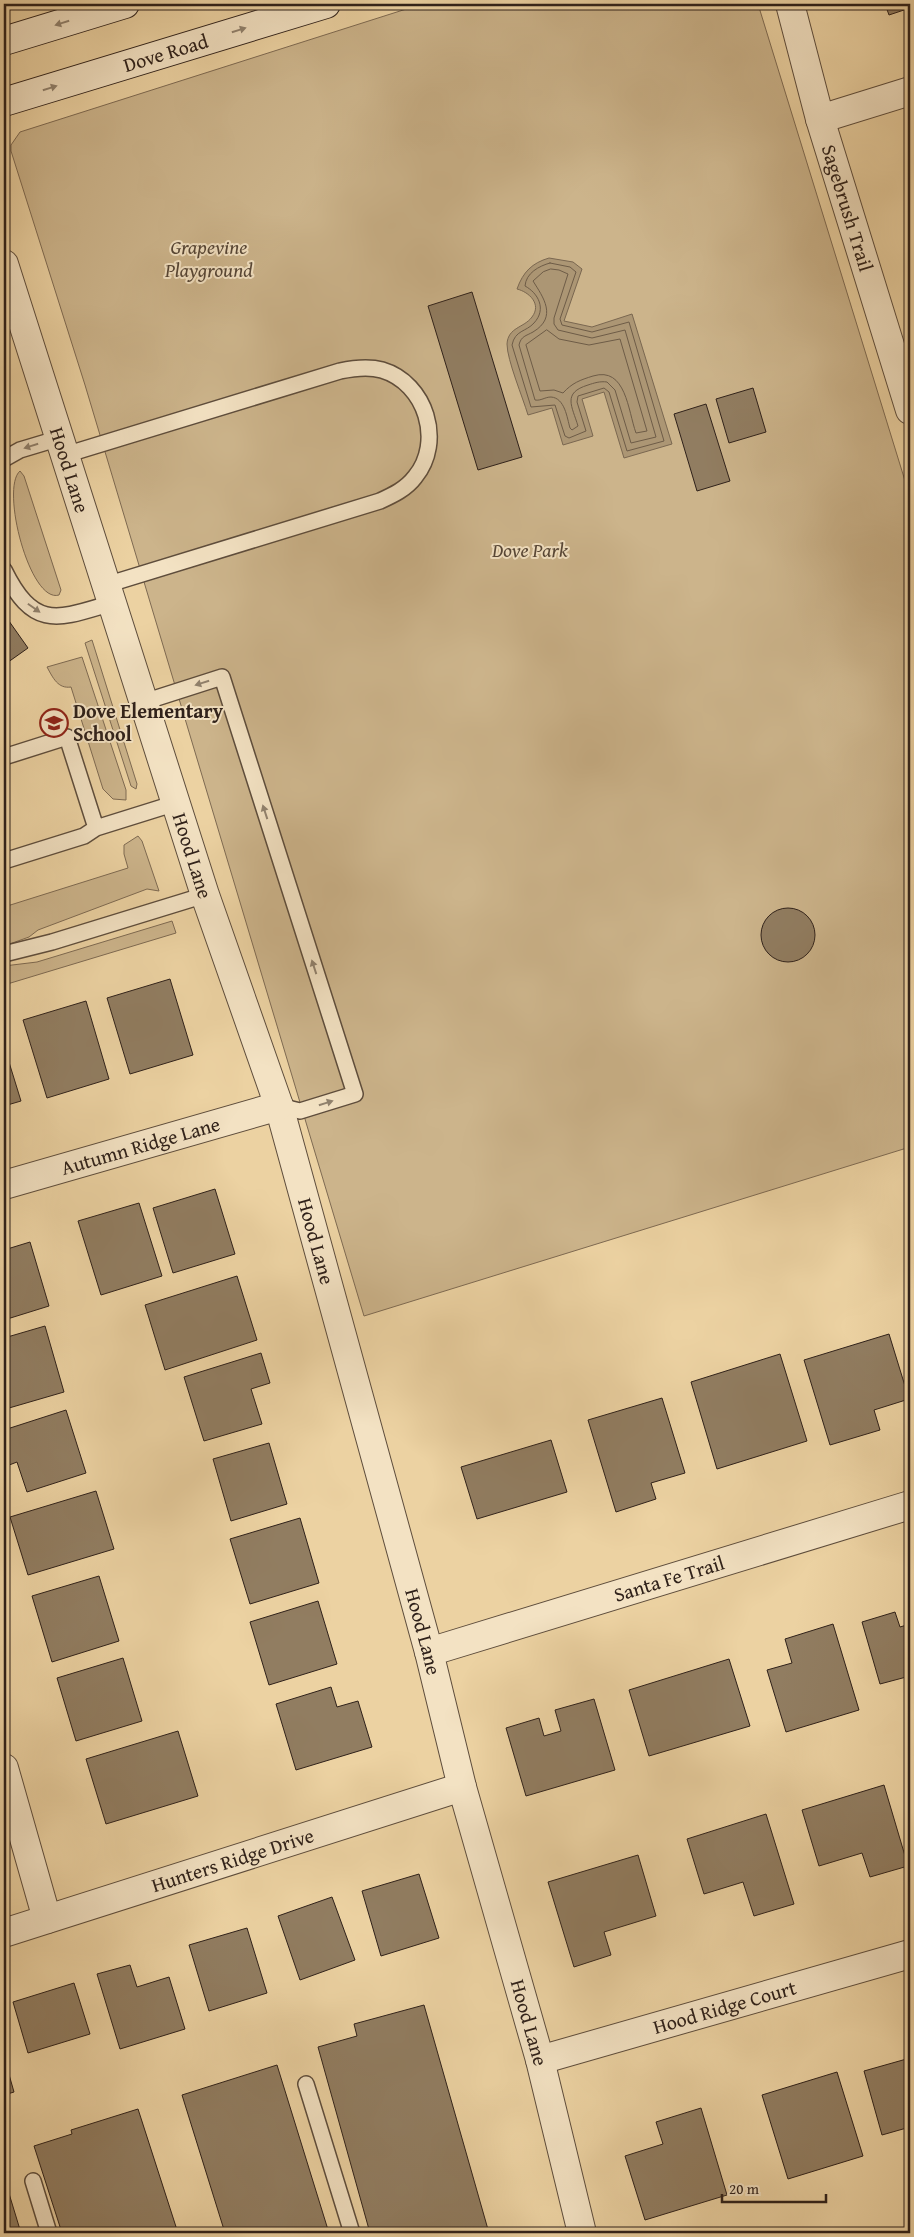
<svg xmlns="http://www.w3.org/2000/svg" width="914" height="2237" viewBox="0 0 914 2237" font-family="'Gentium Book Plus',serif">
<style>
.green{fill:#ccb48b;stroke:#7e6a52}
.water{fill:#ac9674;stroke:#7a6750}
.lines{fill:none;stroke-linecap:round;stroke-linejoin:round}
.shore{stroke:#6e5c47;stroke-width:1}
.building{fill:#917d61;stroke:#2f211a}
.lane-casing{stroke:#5e4d3c;stroke-width:18}
.street-casing{stroke:#5e4d3c;stroke-width:30}
.secondary-casing{stroke:#2f211a;stroke-width:30}
.lane{stroke:#f3e2c3;stroke-width:15}
.street{stroke:#f3e2c3;stroke-width:28}
.secondary{stroke:#f3e2c3;stroke-width:28}
.oneway{fill:#91826e}
.labels{text-anchor:middle;stroke-width:4;stroke-linejoin:round;paint-order:stroke}
.street-label{font-size:20px;fill:#2f211a;stroke:#f3e2c3}
.park-label{font-size:20px;font-style:italic;fill:#564636;stroke:#f3e2c3}
.poi-label{font-size:20px;font-weight:bold;fill:#2f211a;stroke:#f3e2c3;text-anchor:start}
</style>
<rect width="100%" height="100%" fill="#ecd2a2"/>
<filter id="stains"><feTurbulence type="fractalNoise" baseFrequency=".004" numOctaves="4"/><feColorMatrix values="0 0 0 0 .2 0 0 0 0 .09 0 0 0 0 .02 0 0 0 .5 -.17"/></filter>
<radialGradient id="worn" r=".72"><stop offset=".6" stop-color="#630" stop-opacity="0"/><stop offset="1" stop-color="#630" stop-opacity=".3"/></radialGradient>
<!-- green -->
<path class="green" d="M422,4H758L910,497V1147L364,1316L85,385L11,151V145L20,132Z
M20,471L24,476L61,590L59,595C30,604 0,488 20,471Z
M92,640L137,784L136,789L131,786L85,643Z
M82,657L126,790V800L113,799L103,789L71,687C58,689 53,678 47,667Z
M138,836L142,841L159,891L147,889L38,930L29,937L4,946V907L128,868L124,854V845Z
M172,921L176,933L4,985V966L37,962Z"/>
<!-- water -->
<path class="water" d="M549,258L573,262L582,269L564,321L592,327L632,314L672,444L624,458L604,392L582,399L593,436L563,445L552,408L528,415C523,398 507,360 507,344C508,327 524,328 532,317C542,304 529,292 517,289C523,272 532,263 549,258Z"/>
<g class="lines">
<!-- shore -->
<path class="shore" d="M550,263L570,267L576,272L560,319L562,325L592,332L629,322L664,441L627,451L609,392L604,388L578,396L577,402L586,431L569,438L565,436L555,405L531,407L512,345C515,330 526,332 534,323C547,309 538,293 525,286C526,273 539,266 550,263Z
M551,269L559,270L568,274L554,318V324L558,330L592,338L625,330L656,437L631,443L615,390L607,382C600,381 594,383 588,385C562,393 572,406 578,426L572,430L570,428C567,418 565,398 551,397C545,397 541,401 535,400L519,345C521,336 526,336 533,332C558,317 543,297 533,281L543,272Z
M547,330L559,339L589,345L620,339L647,431L636,433C628,411 626,366 593,376C580,380 572,383 563,393L554,390L540,391L526,345Z"/>
</g>
<!-- building -->
<path class="building" d="M885,4H910V8L889,15Z
M472,292L522,457L478,470L428,306Z
M753,388L766,432L729,443L716,399Z
M706,404L730,481L697,491L674,414Z
M4,614L28,648L4,665Z
M761 935a27 27 0 1 1 54 0a27 27 0 1 1-54 0Z
M170,979L193,1055L130,1074L107,998Z
M86,1001L109,1079L47,1098L23,1020Z
M4,1046L21,1101L4,1106Z
M215,1189L235,1254L173,1273L153,1208Z
M139,1203L162,1276L101,1295L78,1221Z
M30,1242L49,1306L4,1320V1250Z
M237,1276L257,1340L165,1370L145,1305Z
M45,1326L64,1392L9,1408L4,1388V1338Z
M889,1334L909,1399L874,1410L880,1430L830,1445L804,1360Z
M261,1353L270,1383L251,1389L262,1424L204,1441L184,1377Z
M780,1354L807,1441L717,1469L691,1382Z
M662,1398L685,1473L651,1483L656,1499L616,1512L588,1420Z
M66,1410L86,1473L27,1492L17,1462L4,1467V1430Z
M551,1440L567,1492L477,1519L461,1467Z
M269,1443L287,1504L231,1521L213,1459Z
M96,1491L114,1549L28,1575L10,1517Z
M300,1518L319,1583L250,1604L230,1539Z
M99,1576L119,1641L52,1662L32,1596Z
M318,1601L337,1664L269,1685L250,1622Z
M895,1612L900,1627L910,1624V1676L880,1684L862,1622Z
M833,1624L859,1710L786,1732L767,1670L792,1663L785,1639Z
M123,1658L142,1721L76,1741L57,1678Z
M729,1659L750,1726L649,1756L629,1690Z
M331,1687L337,1707L358,1701L372,1747L296,1770L276,1704Z
M594,1699L615,1770L526,1796L506,1728L539,1718L544,1736L561,1731L555,1710Z
M178,1731L198,1796L106,1824L86,1759Z
M884,1785L908,1866L870,1877L862,1853L819,1866L802,1810Z
M766,1814L794,1904L754,1916L743,1882L704,1894L687,1839Z
M638,1855L656,1916L604,1932L611,1955L574,1967L548,1882Z
M419,1874L439,1938L381,1956L362,1891Z
M332,1897L355,1960L300,1980L278,1916Z
M247,1928L267,1993L209,2011L189,1945Z
M130,1965L137,1987L169,1977L185,2029L120,2049L97,1974Z
M74,1983L90,2034L28,2053L13,2002Z
M424,2005L489,2233H370L318,2047L357,2036L354,2024Z
M4,2057L14,2092L4,2095Z
M910,2058V2127L882,2135L864,2071Z
M277,2065L329,2233H225L182,2095Z
M837,2072L863,2156L788,2179L762,2095Z
M701,2108L727,2195L645,2220L625,2156L663,2144L656,2122Z
M138,2109L178,2233H62L34,2146L72,2134L71,2130Z
M4,2177L21,2233H4Z"/>
<g class="lines">
<defs>
<path id="lane" d="M65,455L340,371C354,368 368,366 382,370C426,383 444,442 415,477C406,489 393,495 380,501L106,585
M4,459L20,450L60,438
M4,570C34,631 58,619 112,603
M144,702L222,677L355,1094L300,1111L279,1106
M4,757L67,737L96,828
M4,861L84,836L96,828L176,803
M4,954L52,942L205,895
M306,2084L352,2233
M33,2181L49,2233"/>
<g id="street">
<path id="s1" d="M790,4L820,119L910,410"/>
<path d="M820,119L910,91"/>
<path id="s2" d="M4,264L205,895L279,1106L429,1652L462,1787L540,2060L582,2233"/>
<path id="s3" d="M4,1185L279,1106"/>
<path id="s4" d="M429,1652L910,1505"/>
<path d="M4,1768L47,1919"/>
<path id="s5" d="M4,1933L462,1787"/>
<path id="s6" d="M540,2060L910,1954"/>
</g>
<g id="secondary">
<path d="M4,41L125,4"/>
<path id="s7" d="M4,102L326,4"/>
</g>
</defs>
<!-- lane casing -->
<use href="#lane" class="lane-casing"/>
<!-- street casing -->
<use href="#street" class="street-casing"/>
<!-- secondary casing -->
<use href="#secondary" class="secondary-casing"/>
<!-- lane -->
<use href="#lane" class="lane"/>
<!-- street -->
<use href="#street" class="street"/>
<!-- secondary -->
<use href="#secondary" class="secondary"/>
</g>
<!-- one-way arrows -->
<defs><path id="oneway-solid" d="M-6-.8H1V-3.2L6.5 0L1 3.2V.8H-6Z" transform="scale(1.25)"/></defs>
<g class="oneway">
<use href="#oneway-solid" transform="translate(62 23) rotate(163)"/>
<use href="#oneway-solid" transform="translate(239 30) rotate(-17)"/>
<use href="#oneway-solid" transform="translate(50 88) rotate(-17)"/>
<use href="#oneway-solid" transform="translate(31 446) rotate(163)"/>
<use href="#oneway-solid" transform="translate(34 608) rotate(35)"/>
<use href="#oneway-solid" transform="translate(202 683) rotate(162)"/>
<use href="#oneway-solid" transform="translate(265 812) rotate(-108)"/>
<use href="#oneway-solid" transform="translate(314 967) rotate(-108)"/>
<use href="#oneway-solid" transform="translate(326 1103) rotate(-18)"/>
</g>
<!-- icons -->
<defs>
<symbol id="school-ring" viewBox="-11 -11 22 22"><circle r="9.5" fill="#f3e2c3" stroke="#8f2418" stroke-width="1.5"/><path d="M0-5L7-2L0 1L-7-2ZM-4 1L0 2.5L4 1V4Q0 6-4 4Z" fill="#8f2418"/></symbol>
</defs>
<g fill-rule="evenodd">
<use href="#school-ring" x="38" y="707" width="32" height="32"/>
</g>
<g class="labels">
<!-- street labels -->
<g class="street-label">
<text dy="7" stroke="none"><textPath href="#s7" startOffset="169">Dove Road</textPath></text>
<text dy="7" stroke="none"><textPath href="#s1" startOffset="212">Sagebrush Trail</textPath></text>
<text dy="7" stroke="none"><textPath href="#s2" startOffset="216">Hood Lane</textPath></text>
<text dy="7" stroke="none"><textPath href="#s2" startOffset="621">Hood Lane</textPath></text>
<text dy="7" stroke="none"><textPath href="#s3" startOffset="142">Autumn Ridge Lane</textPath></text>
<text dy="7" stroke="none"><textPath href="#s2" startOffset="1026">Hood Lane</textPath></text>
<text dy="7" stroke="none"><textPath href="#s4" startOffset="251">Santa Fe Trail</textPath></text>
<text dy="7" stroke="none"><textPath href="#s2" startOffset="1431">Hood Lane</textPath></text>
<text dy="7" stroke="none"><textPath href="#s5" startOffset="240">Hunters Ridge Drive</textPath></text>
<text dy="7" stroke="none"><textPath href="#s6" startOffset="192">Hood Ridge Court</textPath></text>
<text dy="7" stroke="none"><textPath href="#s2" startOffset="1836">Hood Lane</textPath></text>
</g>
<!-- park labels -->
<g class="park-label">
<text x="209" y="254">Grapevine<tspan x="209" dy="23">Playground</tspan></text>
<text x="530" y="557">Dove Park</text>
</g>
<!-- poi labels -->
<g class="poi-label">
<text x="73" y="718">Dove Elementary<tspan x="73" dy="23">School</tspan></text>
</g>
</g>
<!-- margin -->
<rect width="914" height="2237" fill="none" stroke="#ecd2a2" stroke-width="20"/>
<rect x="5" y="5" width="904" height="2227" fill="none" stroke="#2f211a" stroke-width="2.5"/>
<rect x="10" y="10" width="894" height="2217" fill="none" stroke="#2f211a"/>
<!-- scale -->
<path d="M722 2194v8h104v-8" fill="none" stroke="#2f211a" stroke-width="2.5"/>
<text x="729" y="2194" font-size="15" fill="#2f211a" stroke="#f3e2c3" stroke-width="4" paint-order="stroke">20 m</text>
<rect width="100%" height="100%" filter="url(#stains)"/>
<rect width="100%" height="100%" fill="url(#worn)"/>
</svg>
